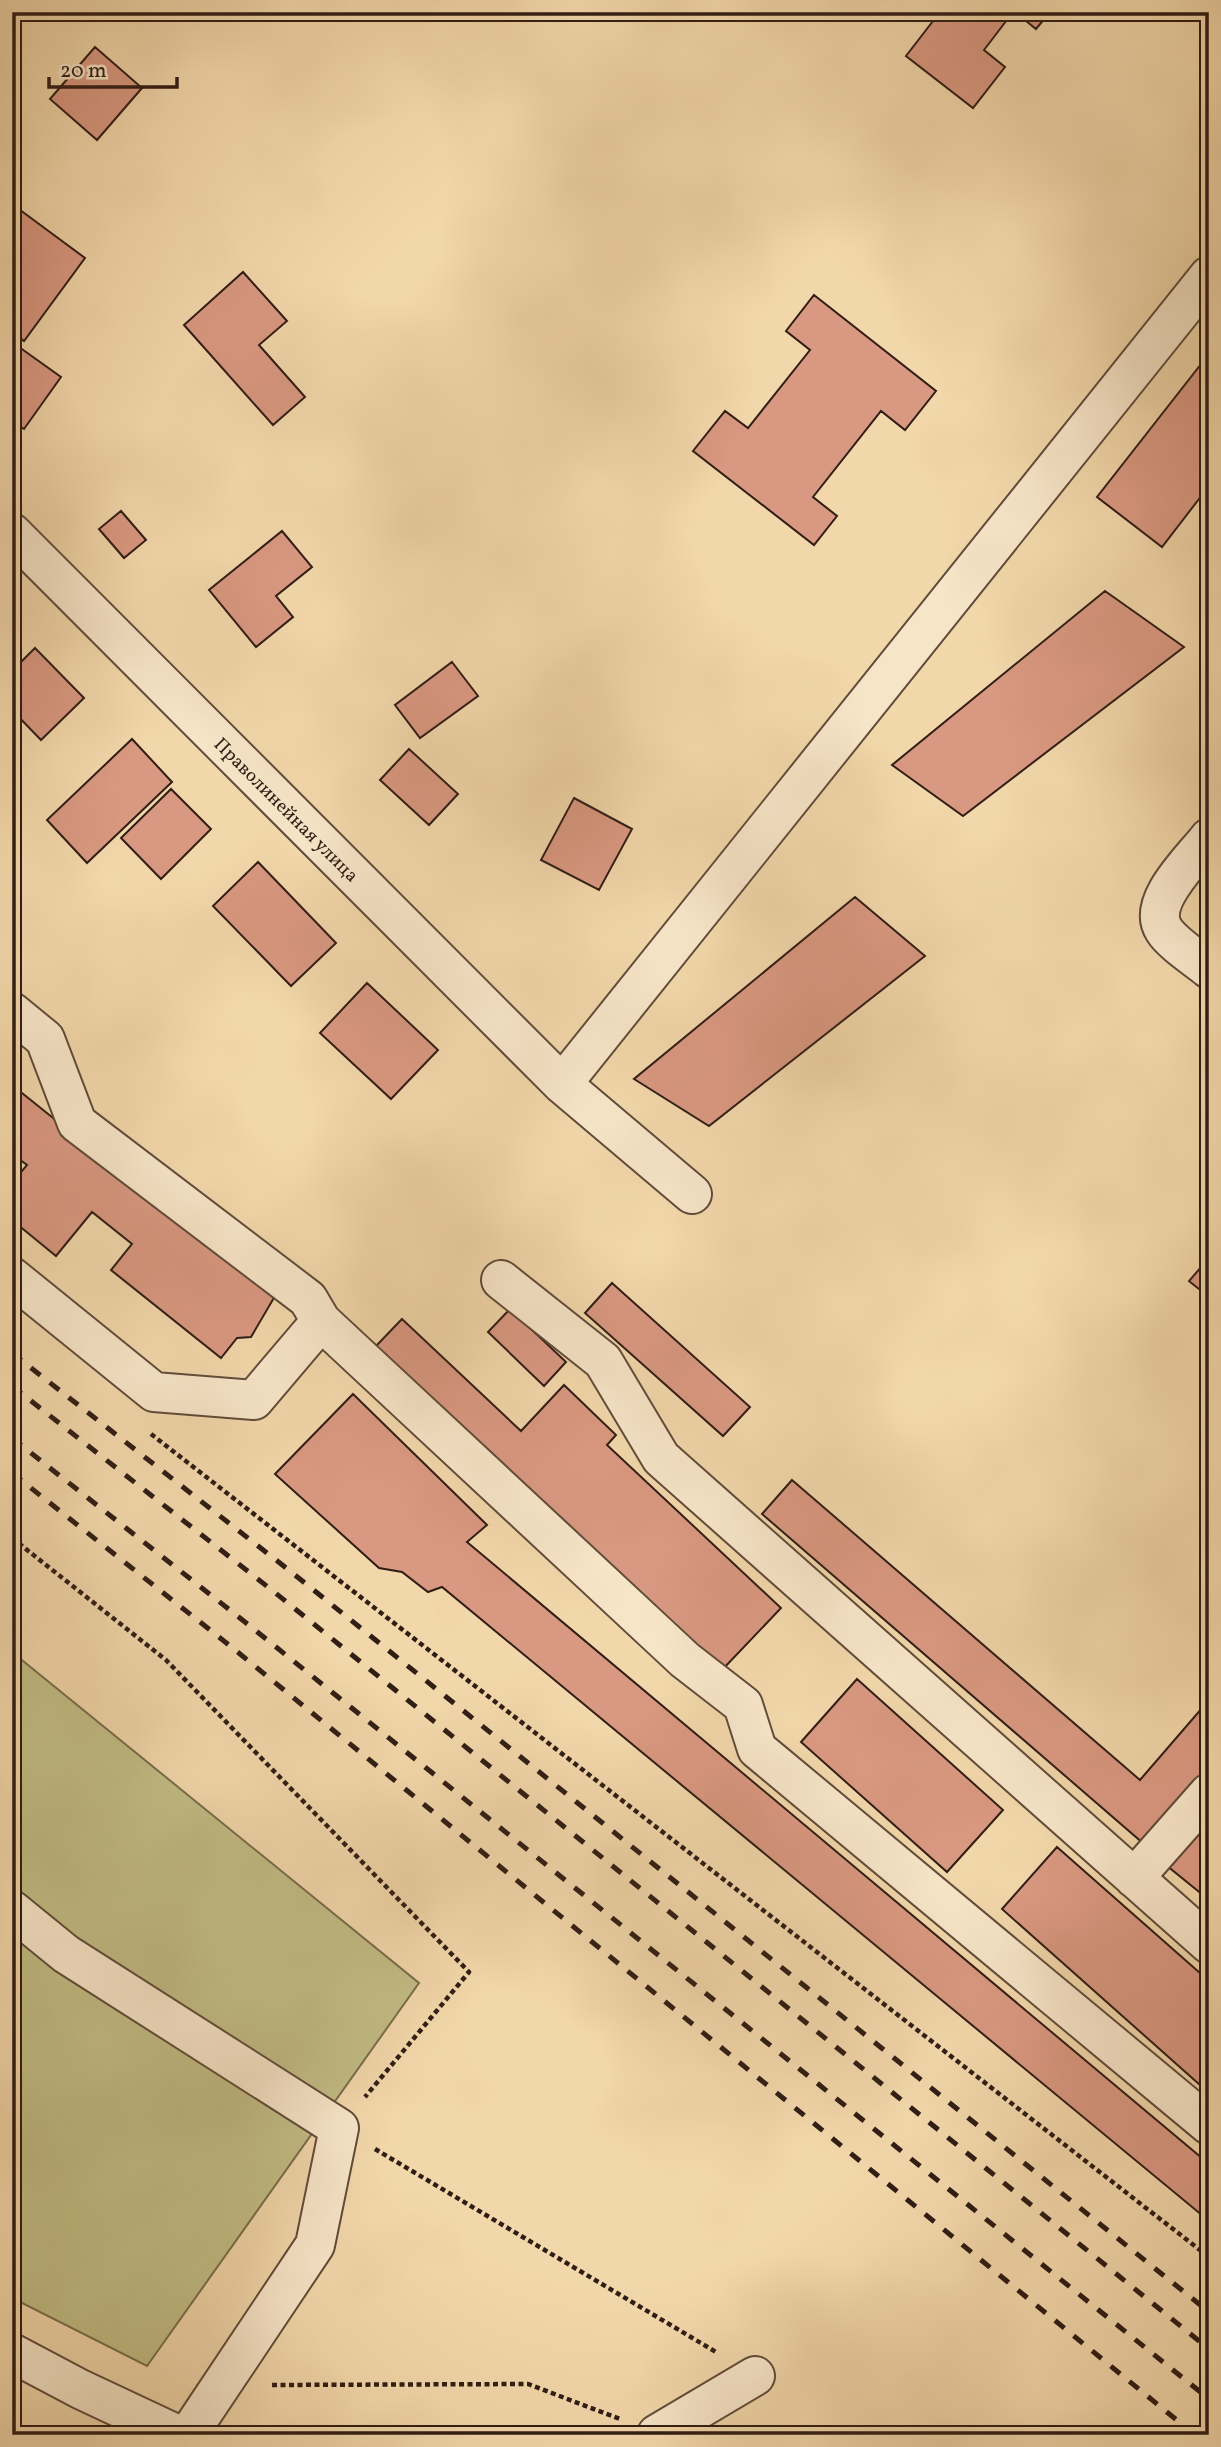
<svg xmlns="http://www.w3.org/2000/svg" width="1221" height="2447" viewBox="0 0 1221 2447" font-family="Vollkorn,serif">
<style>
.green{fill:#c2bc84;stroke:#796c4c;stroke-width:2}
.building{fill:#d99881;stroke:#301d14;stroke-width:2}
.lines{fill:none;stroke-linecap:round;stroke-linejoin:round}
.minor-casing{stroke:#604c3a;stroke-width:42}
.path{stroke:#301d14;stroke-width:4.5;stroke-dasharray:5 3.5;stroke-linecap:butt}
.minor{stroke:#f7e5c8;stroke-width:38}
.rail{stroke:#301d14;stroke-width:5;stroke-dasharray:12 12;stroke-linecap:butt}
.labels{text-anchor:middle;stroke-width:5;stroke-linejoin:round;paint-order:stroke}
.street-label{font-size:19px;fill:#301d14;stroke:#f7e5c8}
</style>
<rect width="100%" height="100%" fill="#f2d7aa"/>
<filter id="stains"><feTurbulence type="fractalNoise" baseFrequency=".00286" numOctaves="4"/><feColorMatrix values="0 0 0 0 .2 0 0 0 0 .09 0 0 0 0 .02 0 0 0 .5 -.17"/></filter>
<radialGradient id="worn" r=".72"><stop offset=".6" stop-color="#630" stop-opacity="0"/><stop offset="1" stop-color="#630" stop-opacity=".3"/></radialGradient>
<!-- green -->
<path class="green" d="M12,1652L419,1983L147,2366L12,2298Z"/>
<!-- building -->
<path class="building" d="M940,12H1013L984,50L1005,67L973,108L906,56Z
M1015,12H1050L1036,29Z
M95,47L142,88L97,140L50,99Z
M12,204L85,258L24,341L12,332V291L20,281L12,275Z
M243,272L287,321L259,345L305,397L273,425L184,325Z
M814,295L936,391L905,430L881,411L813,497L837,516L814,545L693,451L725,411L748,428L810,350L786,331Z
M12,342L61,377L24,429L12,421Z
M1209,354V486L1162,547L1097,497Z
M121,511L146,540L124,558L99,529Z
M282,531L312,567L276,596L293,617L256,647L209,590Z
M1105,591L1184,647L963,816L892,765Z
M35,648L84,698L41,740L12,710V671Z
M452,662L478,696L420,738L395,705Z
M132,739L172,782L87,863L47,820Z
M409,749L458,794L429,825L380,780Z
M171,789L211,829L161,879L121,838Z
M574,798L632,829L599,890L541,860Z
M258,862L336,943L291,986L213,906Z
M855,897L925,956L709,1126L634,1079Z
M367,983L438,1050L391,1099L320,1033Z
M12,1085L275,1296L251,1337L237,1338L221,1358L111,1270L132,1244L92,1212L56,1256L12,1220V1183L27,1165L12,1154Z
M1209,1258V1297L1189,1281Z
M612,1283L750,1407L723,1436L585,1313Z
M510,1309L566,1362L544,1386L488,1332Z
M402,1319L521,1431L564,1385L616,1435L607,1445L781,1608L721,1671L376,1346Z
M353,1394L487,1525L467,1542L1209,2164V2221L442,1587L428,1592L402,1572L379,1568L275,1474Z
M792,1480L1140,1780L1209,1700V1768L1144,1844L762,1514Z
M857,1679L1003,1810L947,1872L801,1742Z
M1209,1813V1900L1166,1865Z
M1057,1847L1209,1981V2093L1002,1909Z"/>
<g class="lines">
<defs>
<path id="minor" d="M12,533L562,1084
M1209,838C1192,860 1146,902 1164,930C1172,943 1197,959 1209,969
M12,1012L45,1039L77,1123L308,1299L321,1321L685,1660L743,1705L757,1749L1209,2125
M692,1194L562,1084L1209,276
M12,1277L154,1392L254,1400L321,1321
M501,1280L603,1361L661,1458L1209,1944
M1134,1878L1209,1793
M12,1910L66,1954L339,2128L315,2245L188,2435
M12,2353L80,2389L178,2435
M657,2434L755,2376"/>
</defs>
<!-- minor casing -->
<use href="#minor" class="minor-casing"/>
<!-- path -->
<path class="path" d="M151,1434L1209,2257
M12,1538L166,1660L469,1972L365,2097
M375,2149L716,2352
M272,2385L528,2384L620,2419"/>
<!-- minor -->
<use href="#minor" class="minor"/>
<!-- rail -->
<path class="rail" d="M12,1353L290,1571L1209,2312
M12,1386L273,1591L1209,2349
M12,1438L245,1622L1209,2399
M12,1473L229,1645L1195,2435"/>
</g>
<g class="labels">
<!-- street labels -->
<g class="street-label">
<text transform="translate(287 809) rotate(45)" y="7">Праволинейная улица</text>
</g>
</g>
<!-- margin -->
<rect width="1221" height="2447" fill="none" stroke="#f2d7aa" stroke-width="42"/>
<rect x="14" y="14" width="1193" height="2419" fill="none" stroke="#301d14" stroke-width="3.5"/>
<rect x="21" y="21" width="1179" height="2405" fill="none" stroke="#301d14" stroke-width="2"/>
<!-- scale -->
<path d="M49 77v10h128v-10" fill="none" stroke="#301d14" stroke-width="3.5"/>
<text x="60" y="77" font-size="21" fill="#301d14" stroke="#f7e5c8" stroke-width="5" paint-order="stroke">20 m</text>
<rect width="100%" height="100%" filter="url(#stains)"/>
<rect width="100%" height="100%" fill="url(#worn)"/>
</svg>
